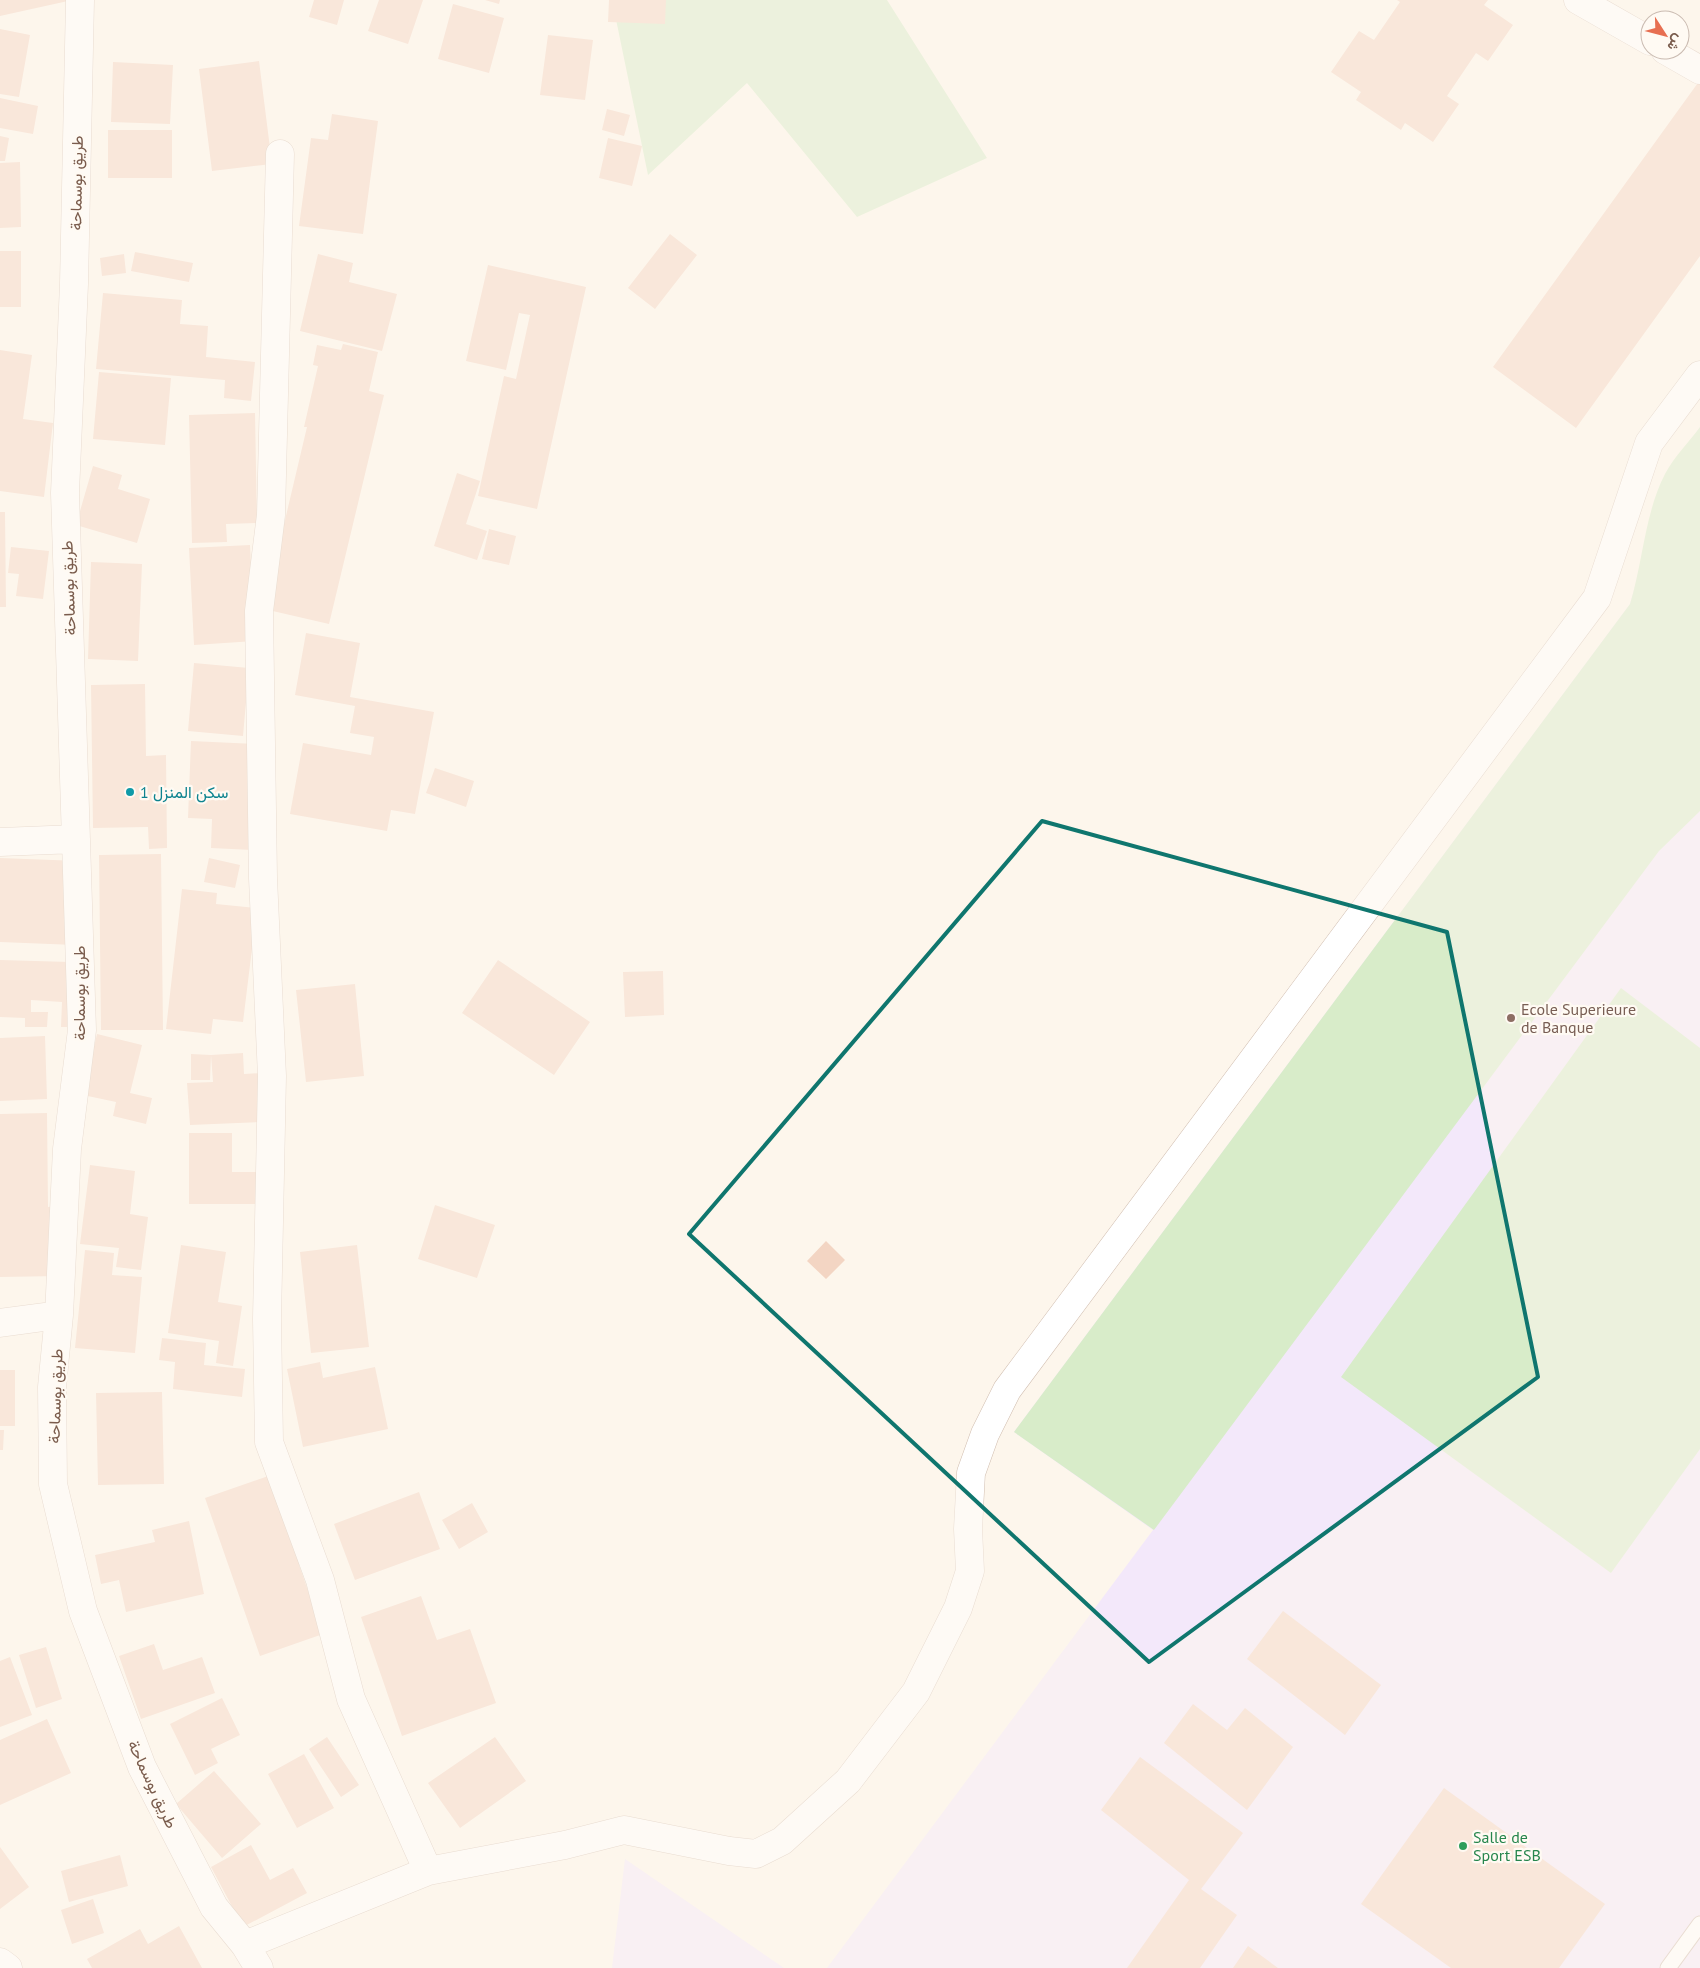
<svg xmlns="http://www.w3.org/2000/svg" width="1700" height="1968" viewBox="0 0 1700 1968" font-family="'PT Sans',Vazirmatn,sans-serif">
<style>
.education{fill:#f3e8fa}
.green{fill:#d8ecc9}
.building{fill:#f3d5c3}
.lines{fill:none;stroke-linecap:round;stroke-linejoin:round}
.lane-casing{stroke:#d1beb0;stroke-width:17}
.street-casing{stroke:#d1beb0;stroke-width:29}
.lane{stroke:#fff;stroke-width:15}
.street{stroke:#fff;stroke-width:28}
.marked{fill:none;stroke:#0f766e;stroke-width:4;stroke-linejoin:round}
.culture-dot{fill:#0f9aa8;stroke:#fffaf3;stroke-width:2}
.education-dot{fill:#8d6e63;stroke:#fffaf3;stroke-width:2}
.leisure-dot{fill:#2e9e5b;stroke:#fffaf3;stroke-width:2}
.labels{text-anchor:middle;stroke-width:4.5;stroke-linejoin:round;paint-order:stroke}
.street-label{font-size:16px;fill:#7a5c4d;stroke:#fffaf3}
.culture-label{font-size:16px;fill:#0d838f;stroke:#fffaf3;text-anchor:start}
.education-label{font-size:16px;fill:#785e54;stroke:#fffaf3;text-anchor:start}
.leisure-label{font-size:16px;fill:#27864d;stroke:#fffaf3;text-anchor:start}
</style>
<rect width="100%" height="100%" fill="#fdf6ec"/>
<!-- education -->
<path class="education" d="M1700,427V1968H827L1153,1530L1014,1432L1630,604L1636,583L1654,503L1666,473Z
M625,1859L784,1968H612Z"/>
<!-- green -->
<path class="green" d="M612,0H887L987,158L857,217L747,83L648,175Z
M1700,427V811L1659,851L1154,1530L1014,1432L1630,604C1643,562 1645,512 1665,474C1674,457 1689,442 1700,427Z
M1621,988L1700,1048V1449L1611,1573L1341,1377Z"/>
<!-- building -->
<path class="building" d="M0,0H68V1L0,16Z
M314,0H344L337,25L309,17Z
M379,0H423L408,44L368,31Z
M485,0H500L499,4Z
M609,0H666L665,24L608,22Z
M1397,0H1488L1484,5L1513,25L1488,61L1476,53L1447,96L1459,104L1433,142L1405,123L1401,130L1356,100L1361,92L1331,72L1359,31L1374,40L1400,2Z
M453,4L504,18L489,73L438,59Z
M0,29L30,35L19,97L0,94Z
M548,35L593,40L585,100L540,95Z
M259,61L272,164L212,171L199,69Z
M113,62L173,65L170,124L111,122Z
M1700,80V256L1576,428L1493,367Z
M0,98L38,106L33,134L0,128Z
M607,109L630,115L624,136L602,130Z
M332,114L378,121L363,234L299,226L311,138L328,140Z
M108,130H172V178H108Z
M0,136L9,138L5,161H0Z
M608,138L642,146L632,186L599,178Z
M20,162L21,227L0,228V163Z
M670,234L697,255L655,309L628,288Z
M0,251H21V307H0Z
M135,252L193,263L189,282L131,271Z
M124,254L126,273L102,276L100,258Z
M318,254L353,263L349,282L397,294L382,351L300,331Z
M488,265L586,287L537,509L478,496L504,376L516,379L530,315L519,313L506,370L466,361Z
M103,293L182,300L180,324L208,326L206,357L255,362L251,401L224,398L225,380L96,369Z
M343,344L378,352L369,391L384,395L329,624L264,609L307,427H304L318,366L313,365L317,345L341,350Z
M0,350L32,355L23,419L53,423L44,497L0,491Z
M99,372L171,378L165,445L93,439Z
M255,413L257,523L226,524L227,542L192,543L189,415Z
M93,466L122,475L118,489L150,499L137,543L76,525Z
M457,473L480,481L466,524L487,531L477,560L434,546Z
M0,512H5L6,607H0Z
M489,529L516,536L509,565L482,559Z
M250,545L255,641L194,645L189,548Z
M11,547L49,551L43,599L16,596L19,574L8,573Z
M91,562L142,564L138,661L88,659Z
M306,633L360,643L350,697L434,712L415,814L391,810L387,831L290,814L303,743L371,755L374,737L350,733L355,706L295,695Z
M194,663L249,668L243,736L188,731Z
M145,684L146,756L166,755L167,848L149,849L148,827L93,828L91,685Z
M191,741L257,744L252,850L211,848L212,819L188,818Z
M435,768L474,781L466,807L426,793Z
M161,854L163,1030H101L99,855Z
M0,858L79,861L75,945L0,942Z
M209,858L240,865L235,888L204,882Z
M182,889L217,893L216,904L257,908L243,1022L213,1019L211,1034L166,1029Z
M0,960L70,962L67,1027H61L62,1002L31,1000V1012H48L47,1027H25V1018L0,1017Z
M498,960L590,1022L554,1075L462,1013Z
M663,971L664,1015L625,1017L623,972Z
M355,984L364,1076L306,1082L296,990Z
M97,1034L142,1045L130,1093L152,1098L146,1124L113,1116L116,1102L83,1095Z
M45,1036L47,1099L0,1101V1038Z
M243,1053L244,1074L260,1073L262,1122L190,1125L187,1083L213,1082L211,1055Z
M191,1054L211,1055L210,1080H191Z
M47,1113L48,1207L58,1206L60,1276L0,1277V1114Z
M189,1133H232V1172H258L257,1204H189Z
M90,1165L135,1171L130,1214L148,1217L141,1270L116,1267L119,1248L80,1244Z
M435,1205L495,1225L477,1278L418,1259Z
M826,1241L845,1260L826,1279L807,1261Z
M181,1245L226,1252L218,1302L242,1306L233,1366L216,1363L219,1341L168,1333Z
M357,1245L369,1347L311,1353L300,1252Z
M85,1250L114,1253L112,1275L142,1277L135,1353L75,1348Z
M162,1338L206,1343L204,1365L245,1369L242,1397L173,1389L175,1362L159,1360Z
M320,1362L323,1378L375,1367L388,1429L303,1447L287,1369Z
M0,1370H15V1426H0Z
M162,1392L164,1484L98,1485L96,1393Z
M0,1430H4L3,1450H0Z
M277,1473L308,1561L299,1565L323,1634L260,1656L205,1498Z
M419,1492L440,1549L355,1580L334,1524Z
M472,1503L488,1532L459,1549L442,1520Z
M189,1521L204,1594L126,1612L119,1580L101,1584L95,1555L155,1542L152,1530Z
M421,1596L437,1640L470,1629L496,1703L402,1736L361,1617Z
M1283,1611L1381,1685L1345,1735L1247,1659Z
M154,1644L163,1670L202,1657L215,1693L141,1719L119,1656Z
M46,1647L62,1699L36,1708L19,1655Z
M10,1657L32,1715L0,1727V1661Z
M222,1698L240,1735L211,1749L218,1763L195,1775L170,1724Z
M1193,1704L1227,1730L1245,1708L1293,1747L1247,1810L1164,1743Z
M47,1719L71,1773L0,1805V1740Z
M327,1737L359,1785L341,1797L309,1749Z
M495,1737L526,1781L460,1828L428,1783Z
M304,1754L334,1808L297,1828L268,1774Z
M1140,1757L1243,1833L1201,1889L1237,1915L1200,1968H1127L1189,1880L1101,1810Z
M214,1771L261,1824L222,1858L176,1804Z
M1444,1788L1605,1904L1559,1968H1451L1361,1904Z
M251,1845L270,1880L293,1868L307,1893L243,1927L211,1867Z
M0,1847L29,1887L0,1909Z
M120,1855L128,1886L69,1902L61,1871Z
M93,1899L104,1933L72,1944L61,1910Z
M179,1926L202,1968H92L87,1959L140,1929L148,1944Z
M1248,1946L1278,1968H1233Z"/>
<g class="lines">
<defs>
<path id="lane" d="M1668,1968L1700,1924"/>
<path id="street" d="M80,0L74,284L65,493L82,1030L67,1149L59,1315L52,1387L53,1484L83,1611L142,1767L214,1907L245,1945L259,1968
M1578,0L1650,41
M1665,50L1700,70
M280,154L271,515L259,611L263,878L272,1076L267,1319L269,1442L320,1580L351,1699L428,1871
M0,842L76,839
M0,1323L59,1315
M245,1945L428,1871L565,1845L624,1830L729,1851L756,1854L782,1841L848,1781L916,1692L958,1608L970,1571L968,1529L971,1473L985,1434L1007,1390L1597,598L1649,443L1700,375
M0,1962L8,1968"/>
</defs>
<!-- lane casing -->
<use href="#lane" class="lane-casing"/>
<!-- street casing -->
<use href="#street" class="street-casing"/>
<!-- lane -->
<use href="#lane" class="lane"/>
<!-- street -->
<use href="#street" class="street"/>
</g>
<!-- marked area -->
<path d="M0 0H1700V1968H0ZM1042,821L1447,932L1538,1377L1149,1662L689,1234Z" fill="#fdf6ec" fill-opacity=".55" fill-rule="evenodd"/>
<path class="marked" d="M1042,821L1447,932L1538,1377L1149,1662L689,1234Z"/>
<!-- markers -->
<circle class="culture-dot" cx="130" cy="792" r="5"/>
<circle class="education-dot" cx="1511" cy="1018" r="5"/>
<circle class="leisure-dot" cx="1463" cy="1846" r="5"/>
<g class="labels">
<!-- street labels -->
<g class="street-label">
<text transform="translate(76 183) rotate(-89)" y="6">طريق بوسماحة</text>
<text transform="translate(68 588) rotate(-92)" y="6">طريق بوسماحة</text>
<text transform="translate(79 993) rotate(-90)" y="6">طريق بوسماحة</text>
<text transform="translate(55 1396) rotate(-88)" y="6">طريق بوسماحة</text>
<text transform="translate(153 1784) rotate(65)" y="6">طريق بوسماحة</text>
</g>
<!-- culture labels -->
<g class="culture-label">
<text x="140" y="798">سكن المنزل 1</text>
</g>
<!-- education labels -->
<g class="education-label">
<text x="1521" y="1015">Ecole Superieure<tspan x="1521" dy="18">de Banque</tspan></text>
</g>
<!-- leisure labels -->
<g class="leisure-label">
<text x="1473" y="1843">Salle de<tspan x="1473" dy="18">Sport ESB</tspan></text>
</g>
</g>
<!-- north arrow -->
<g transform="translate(1665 35) rotate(126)"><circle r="24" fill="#fffaf3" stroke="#cabbb1"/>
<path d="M0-4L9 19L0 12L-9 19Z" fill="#e76f51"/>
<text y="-8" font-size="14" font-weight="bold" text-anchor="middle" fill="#7a5c4d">ش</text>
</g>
</svg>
